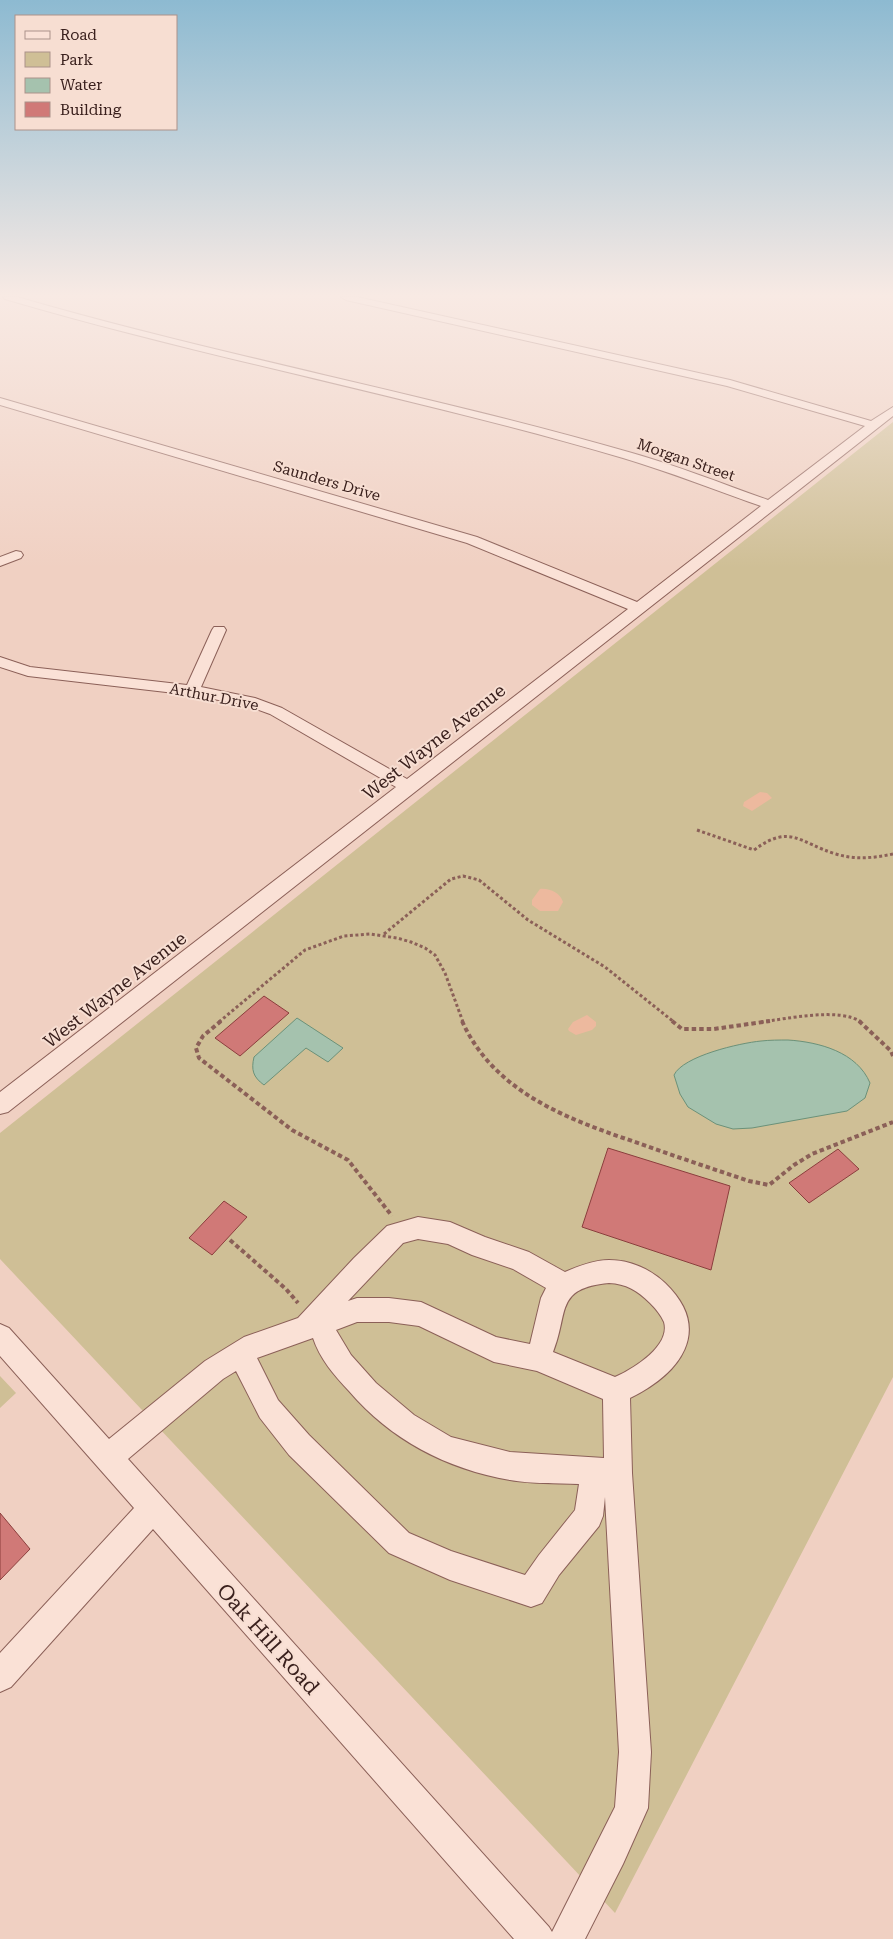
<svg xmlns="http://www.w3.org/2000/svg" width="893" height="1939" viewBox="0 0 893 1939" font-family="'Roboto Serif',serif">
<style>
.green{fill:#cfbf96}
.sand{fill:#edb99e}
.water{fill:#a5c2ae;stroke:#6b9179}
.building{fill:#d07977;stroke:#8b3e3d}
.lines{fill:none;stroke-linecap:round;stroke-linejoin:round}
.minor-casing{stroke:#8b6058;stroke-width:2}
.path-far1{stroke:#8b6058;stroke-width:3;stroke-dasharray:3 2.5;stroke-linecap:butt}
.path{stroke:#8b6058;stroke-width:4;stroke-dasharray:4.5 3;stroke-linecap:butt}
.minor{fill:#fae1d6;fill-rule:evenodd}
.labels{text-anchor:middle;stroke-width:4;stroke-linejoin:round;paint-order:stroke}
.far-street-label{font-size:15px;fill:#3a201d;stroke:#f7ded2}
.street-label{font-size:18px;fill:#3a201d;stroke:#f7ded2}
.near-street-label{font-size:21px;fill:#3a201d;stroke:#f7ded2}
</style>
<rect width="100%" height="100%" fill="#f0d0c2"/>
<!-- green -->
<path class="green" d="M893,422V1377L615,1913L0,1259V1133Z
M0,1376L16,1393L0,1408Z"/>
<!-- sand -->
<path class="sand" d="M760,792L767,793L772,798L752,811L743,806L744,802Z
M540,889C550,888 560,893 563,902L558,911H540L532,905V900Z
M587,1015L596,1022V1026L592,1030L576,1035L569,1031L568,1029L573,1022Z"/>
<!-- water -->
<path class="water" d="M297,1018L343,1048L328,1062L306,1048L264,1085C253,1077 251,1070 254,1057Z
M788,1040C819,1042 857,1052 870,1083L865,1098L847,1111L752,1128L733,1129L716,1124L688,1107L680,1094L674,1075C683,1056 740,1043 761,1041C770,1040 779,1040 788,1040Z"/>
<!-- building -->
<path class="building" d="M264,996L289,1013L240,1056L215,1038Z
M608,1148L730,1186L711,1270L582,1227Z
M838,1149L859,1169L809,1203L789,1183Z
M224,1201L247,1217L212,1255L189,1238Z
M0,1513L30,1549L0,1580Z"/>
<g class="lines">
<defs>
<path id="minor" d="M3,297H17C220,356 428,394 632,453C678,466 723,484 768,500L865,426L727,386L346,300L341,297H357L730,380L871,421L893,407V416L8,1112L0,1114V1092L396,787L270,714L245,705L192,695L28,676L0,667V657L30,667L187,685L212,630L214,627H224L226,630L201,687L255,698L282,708L407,779L628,609L467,543L0,405V398L477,537L637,602L761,506C715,490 670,472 623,458C419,398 209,359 5,299Z
M16,551L21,552L23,555L21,558L0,566V557Z
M418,1217L450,1222L485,1237L529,1252L565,1272C579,1266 594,1260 609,1260C630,1260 650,1269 665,1283C714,1330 680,1374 630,1398L632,1473L651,1752L648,1808L623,1864L585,1939H514L153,1529L11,1687L0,1692V1653L134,1508L0,1356V1324L9,1328L109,1439L205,1361L244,1337L298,1318L354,1258L387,1226ZM418,1239L448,1244L472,1255L513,1269L546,1288L541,1298L530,1344L496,1337L421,1302L389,1298H357L348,1301L403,1243ZM609,1283C626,1284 637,1290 650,1303C655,1308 661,1315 664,1322C671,1346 633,1369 615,1377L553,1352C569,1313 554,1288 609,1283ZM357,1322H389L419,1326L494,1362L537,1371L603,1399L604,1458L510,1452L451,1437L414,1415L376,1383L351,1355L336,1330ZM313,1338C320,1359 334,1375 349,1391C391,1440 447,1469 510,1480C532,1484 556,1483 579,1484L575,1510L539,1555L525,1575L451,1551L409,1533L309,1435L278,1400L257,1358ZM236,1371L260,1418L289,1455L389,1553L450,1580L531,1607L542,1603L559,1575L599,1526L603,1516L605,1497L619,1752L615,1807L552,1932L549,1927L128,1459L223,1379Z"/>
</defs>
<!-- minor casing -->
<use href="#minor" class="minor-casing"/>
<!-- path-far1 -->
<path class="path-far1" d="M697,830L754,850C791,823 799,843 836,854C855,860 874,858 893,854
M384,934L451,879L463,876L479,880L528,920L605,967L674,1022
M219,1022L305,950L344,936L370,934L397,938L411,942L425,948L435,955L445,973L463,1022
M761,1022C786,1019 840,1007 861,1022"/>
<!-- path -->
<path class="path" d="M221,1021L203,1036L196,1048L199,1058L292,1130L348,1160L392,1216
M462,1021C495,1094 570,1120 641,1144C677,1157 713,1169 749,1181L769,1185L794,1165L812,1154L893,1122
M672,1021L682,1029H714L770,1021
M859,1021L891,1051L893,1056
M230,1240L286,1289L298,1303"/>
<!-- minor -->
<use href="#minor" class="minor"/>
</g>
<!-- sky -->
<linearGradient id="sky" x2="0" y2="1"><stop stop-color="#8dbad1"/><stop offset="0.52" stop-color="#f8eae4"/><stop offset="1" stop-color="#f8eae4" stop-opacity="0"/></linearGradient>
<rect width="893" height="568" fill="url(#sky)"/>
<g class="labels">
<!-- far-street labels -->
<g class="far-street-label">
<text transform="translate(686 460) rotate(19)" y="5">Morgan Street</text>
<text transform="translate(327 481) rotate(16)" y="5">Saunders Drive</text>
<text transform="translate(214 697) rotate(11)" y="5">Arthur Drive</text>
</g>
<!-- street labels -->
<g class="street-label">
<text transform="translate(434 742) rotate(-38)" y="6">West Wayne Avenue</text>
<text transform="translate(115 990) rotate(-38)" y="6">West Wayne Avenue</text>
</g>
<!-- near-street labels -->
<g class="near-street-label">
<text transform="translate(268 1639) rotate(48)" y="7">Oak Hill Road</text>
</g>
</g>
<!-- legend -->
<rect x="15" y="15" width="162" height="115" fill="#f7ded2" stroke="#ab928a"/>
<rect x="25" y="31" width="25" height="8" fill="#fae1d6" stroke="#ab928a"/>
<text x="60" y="40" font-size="15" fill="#3a201d">Road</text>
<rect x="25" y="52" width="25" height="15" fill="#cfbf96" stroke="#ab928a"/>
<text x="60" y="65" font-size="15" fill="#3a201d">Park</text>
<rect x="25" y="78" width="25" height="15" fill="#a5c2ae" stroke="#ab928a"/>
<text x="60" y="90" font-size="15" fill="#3a201d">Water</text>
<rect x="25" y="102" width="25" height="15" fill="#d07977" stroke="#ab928a"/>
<text x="60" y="115" font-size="15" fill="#3a201d">Building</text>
</svg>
